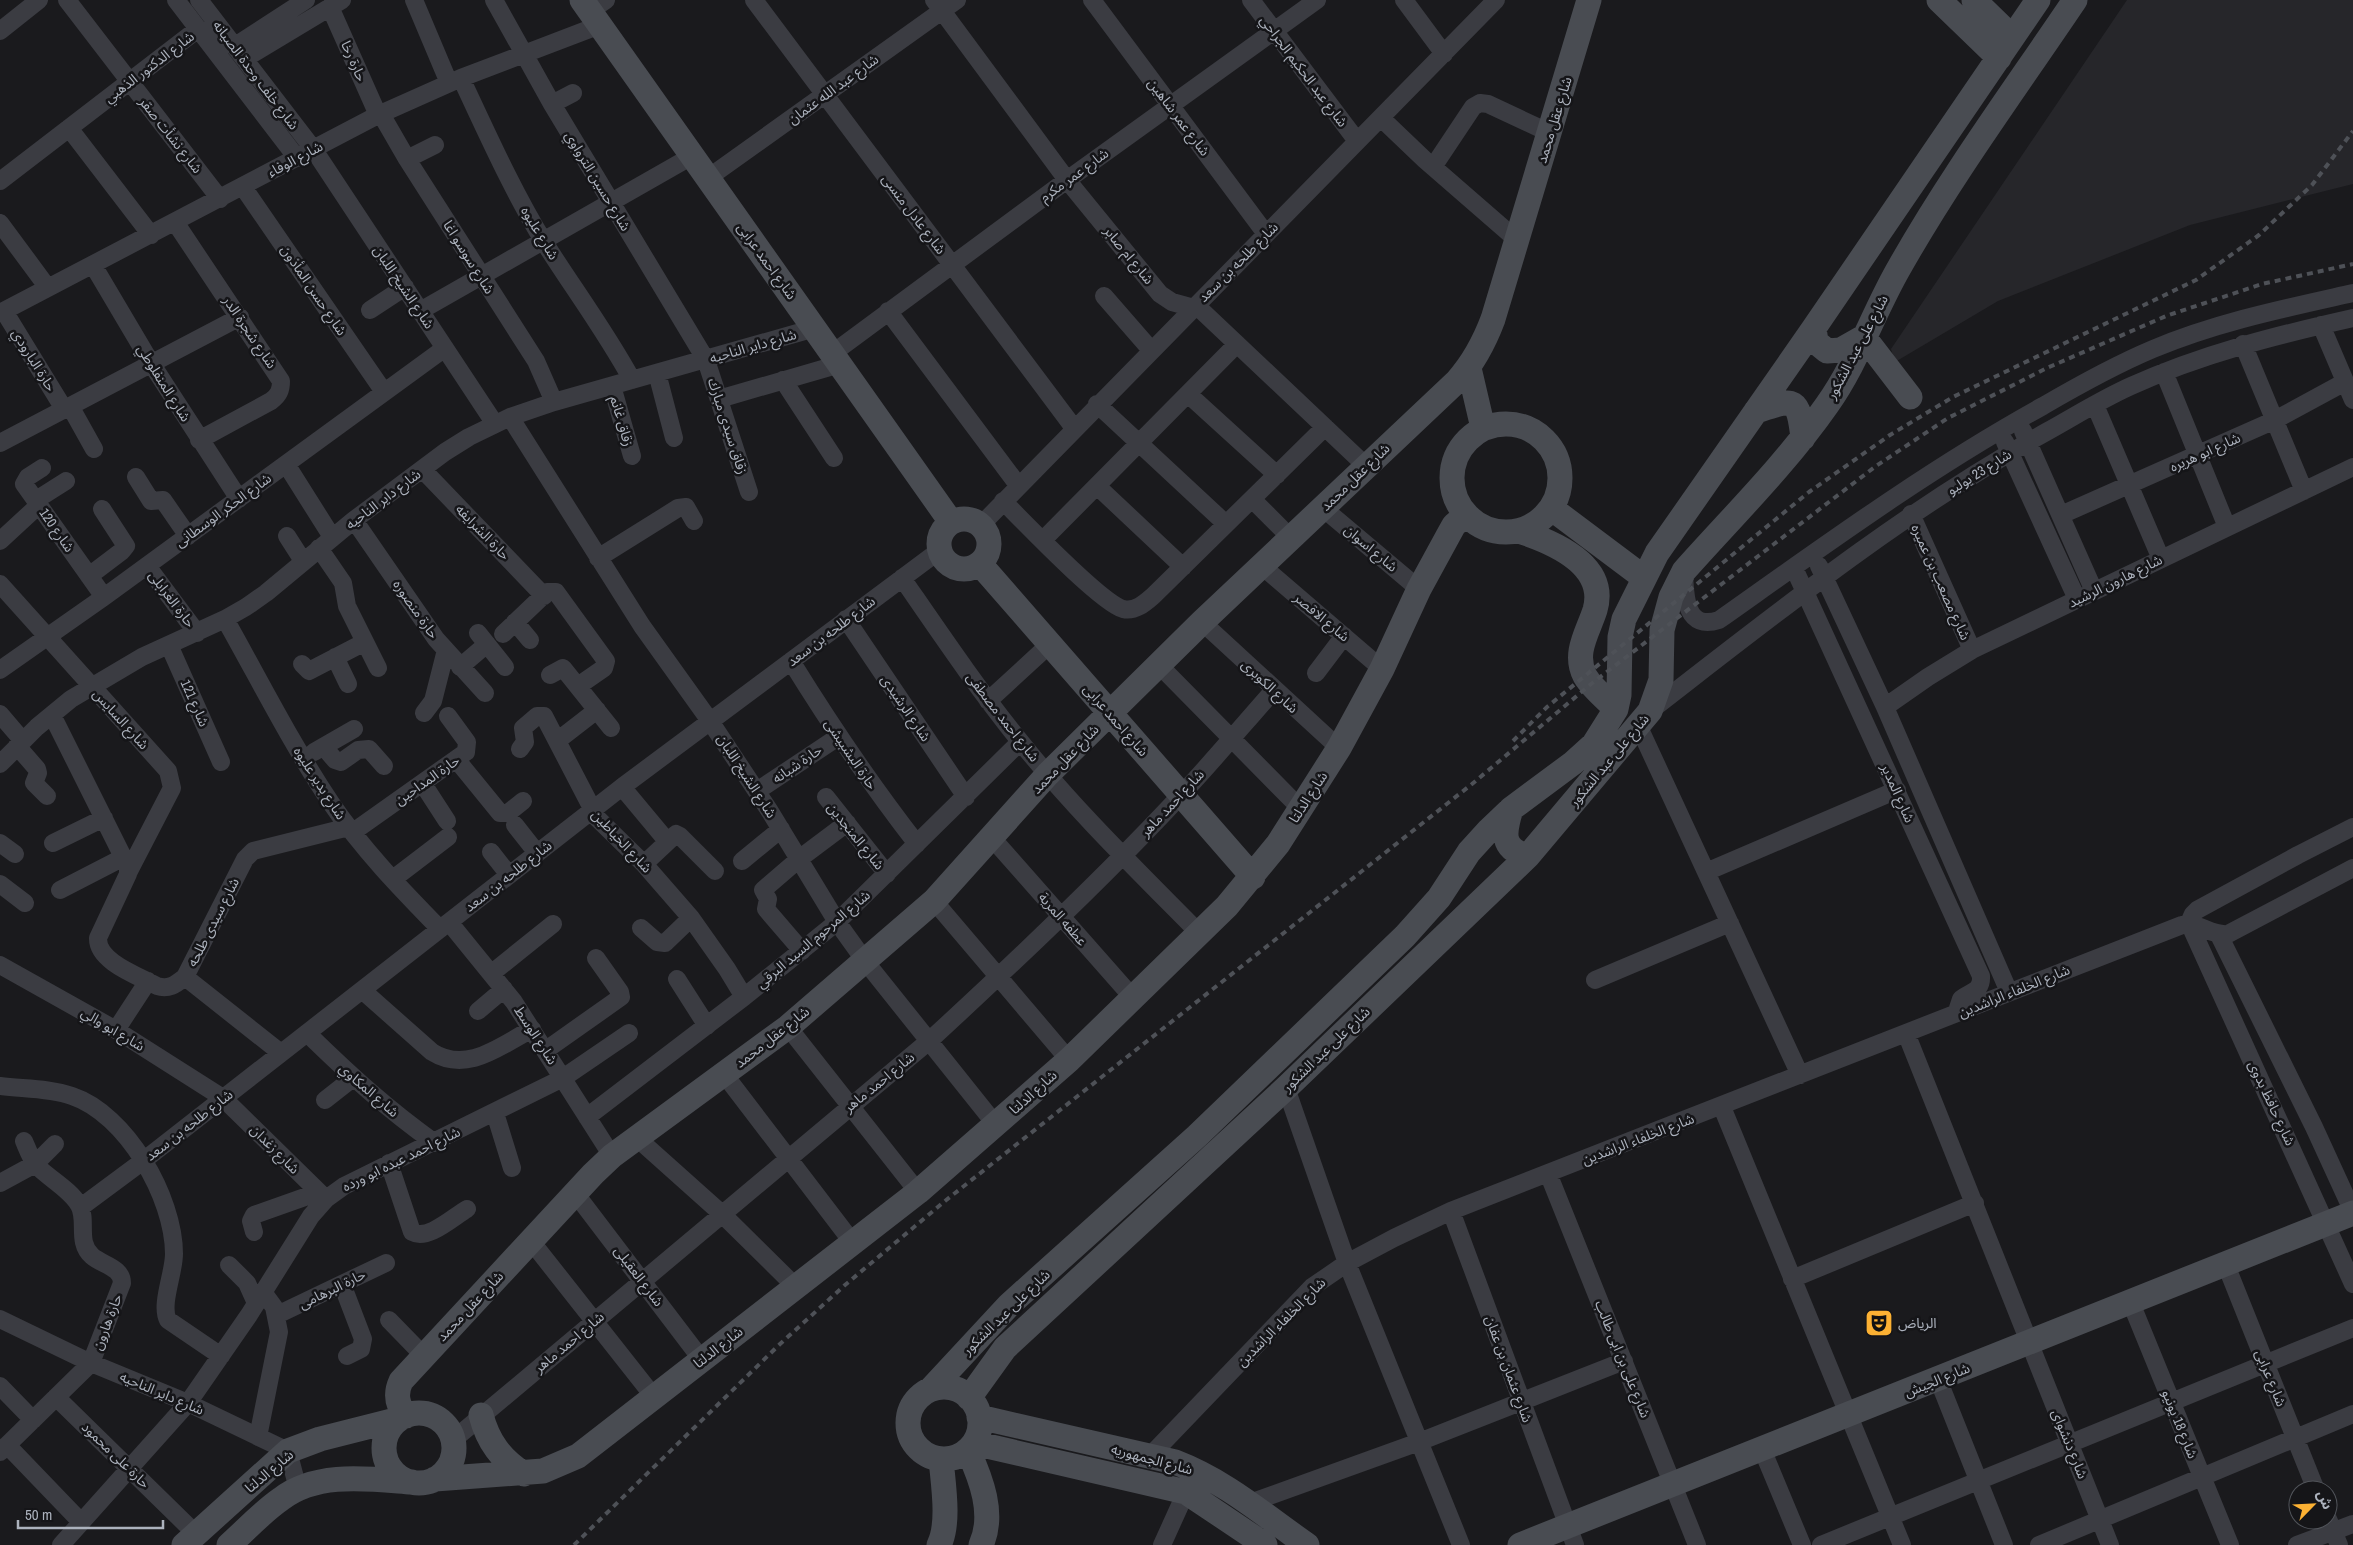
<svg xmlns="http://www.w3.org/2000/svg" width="2353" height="1545" viewBox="0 0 2353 1545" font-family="'Archivo Narrow','Noto Sans Arabic',sans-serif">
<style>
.built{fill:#26262a}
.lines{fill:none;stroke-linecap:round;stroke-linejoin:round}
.street{stroke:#3b3c42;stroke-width:18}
.secondary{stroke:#494c52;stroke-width:25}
.rail{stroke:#4e5157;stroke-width:4;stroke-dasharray:6 5;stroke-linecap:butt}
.labels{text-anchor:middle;stroke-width:5;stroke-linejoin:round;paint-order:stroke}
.street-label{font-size:14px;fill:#acb2bd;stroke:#151518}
.poi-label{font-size:14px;fill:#acb2bd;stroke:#151518;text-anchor:start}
</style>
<rect width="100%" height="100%" fill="#1a1a1d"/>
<!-- built -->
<path class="built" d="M2127,0H2353V184L2190,225L1998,301L1895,362L1891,349Z"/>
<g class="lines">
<!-- street -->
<path class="street" d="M67,0L220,199
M176,0L297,158
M199,0L314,150L495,424
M414,0L449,83
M494,0L552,104L706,360L749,492
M754,0L1074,428
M934,0L1067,180L1160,294L1172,302L1201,310L1366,466
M1092,0L1266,234
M1251,0L1357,141
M1404,0L1444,54
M330,7L378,115
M590,11L606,0
M0,31L39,0
M244,59L342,0
M461,78C487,133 512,190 544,242C573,288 606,332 632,380
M552,104L573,93
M381,114L407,159L536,361L554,402
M1381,118L1425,160L1517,240
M69,128L151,235
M407,159L435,145
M1433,167L1473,107L1480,103L1488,104L1550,133
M708,178L957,0
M0,181L198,29L235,46L306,0
M243,187L384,392
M175,222L281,381C281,390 279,395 271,401L199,440
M0,223L48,288
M93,265L151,363L239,499
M1104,296L1151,350
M370,310L405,287
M4,311L64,409
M420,311L692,156
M888,311L1018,485
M0,313L378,115L461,78L600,25
M2321,325L2353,400
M2243,344L2304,491
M833,353L1067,180L1317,0
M2164,372L2227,527
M657,373L674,438
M783,380L834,458
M612,386L632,456
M1188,394L1277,475
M719,399L840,364
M1097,404L1226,524
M2095,405L2161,559
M70,406L94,449
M510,417L642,626L710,721L769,810L837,922L865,961L996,1125
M2023,431L2094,591
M2005,442L2077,599
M0,443L240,317
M286,464L332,537
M42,468L28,477L24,484L104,597
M422,469L544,596
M136,477L151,501L163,500L188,536
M1097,486L1183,567
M1252,499L1292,539
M36,500L66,481
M1003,501C1024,522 1100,602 1123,609C1135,612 1145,603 1153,596L1325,427
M1323,508L1419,589
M1911,514L1972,650
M2061,515L2275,420L2345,382
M354,520L436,639L485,693
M981,525L1496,0
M287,536L303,561
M1043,540L1237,344
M0,541L39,505
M319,548L343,583L347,606L378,668
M598,558L678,508L686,507L694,521
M147,566L197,633
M1262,566L1382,669
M1819,566L1885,707L2009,992
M1794,568L1981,976C1982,992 1971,991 1961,999L1958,1008L1960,1012
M1684,572C1685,596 1685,631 1719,620C1825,545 1929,469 2043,406C2079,385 2115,365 2153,349C2217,322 2286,308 2353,293
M89,576L122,551L126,546L102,509
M902,578C940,633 977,688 1019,740C1074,809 1138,871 1200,934
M0,584L168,771L172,788L129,871
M225,619C260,681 292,745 331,803C362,849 402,890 440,929
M846,619L966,797
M515,622L530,640
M1202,622L1339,748
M478,633L505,667
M503,634L547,592H556L606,661L604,668L578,686
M169,645L221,762
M335,657L348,684
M791,661C830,724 871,785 917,844
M302,664L309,671L365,642
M1159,665L1301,809
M460,667L487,644
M0,670L104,597L445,348
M1316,673L1344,636
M550,675L563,668L611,728
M988,701L1050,644
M1885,707L1928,677L1972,650L2353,467
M1650,711C1779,611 1905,510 2048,431C2075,416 2102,399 2131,386C2202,354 2277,335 2353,318
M424,713L433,701L446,650
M0,714L23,741
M52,715L128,867V874L98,938C97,962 139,976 157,986C169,990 176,984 185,977L245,859L253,851L349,827
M1638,725L1800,1075
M557,741L597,710
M17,746L37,769L38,773L34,783L47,796
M324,747L335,760L341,762L358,750L369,749L384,766
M520,749L525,742L523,728L537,716H544L597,818L644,864L691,918L727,969L744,997
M314,752L354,729
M456,759L500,813H508L523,801
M0,764L37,727L71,699L142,657L225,619L246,607L266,593L354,520L445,452L469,437L510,417L554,402L815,328
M423,784L447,821
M622,787L667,841
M757,791L838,737
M826,797L887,874
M515,825L537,853
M2353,827L2298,855L2197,910L2193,914L2189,923L2353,1284
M353,832L466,752L467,742L448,716
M992,838L1134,999
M0,843L15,854
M53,843L104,818
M491,852L509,875
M742,861L781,829
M644,864L676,834L680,836L715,871
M1706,872L1897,790
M393,879L448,837
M0,884L25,903
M60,890L124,857
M934,901L1069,1060
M449,922L514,1002L612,1156
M641,928L657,942L665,943L691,918
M2219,935L2314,1127L2353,1212
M802,951L766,909L768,899L763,890L799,859L847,823
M0,965L116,1030L223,1098L326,1199
M492,973L553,924
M185,977L281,1053
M677,979L707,1026
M1595,980L1730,923
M362,990L432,1052C467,1074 500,1046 532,1029
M478,1011L504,989
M788,1027L918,1192
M116,1030L148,981
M307,1033C349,1074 387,1109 435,1143
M1906,1033L2110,1545
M546,1050L621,997L620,992L596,958
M724,1074L853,1243
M0,1086C23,1089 49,1088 72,1096C126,1114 174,1197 174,1254C174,1273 160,1305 168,1320L221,1356
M1286,1088L1347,1263L1461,1545
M325,1100L353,1078
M1722,1107L1902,1545
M495,1113L512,1168
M587,1117L744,997L837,922L1020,742
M637,1138L722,1214L796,1287
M389,1163L412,1232C428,1241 453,1217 467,1209
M1548,1173L1697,1545
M0,1183L35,1164L55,1144
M575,1193L702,1360
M81,1207L143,1161L622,787L940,550
M1451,1211L1575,1545
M254,1232L251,1221L254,1215L319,1192
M531,1241L654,1397
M229,1265L247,1283L256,1303
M2226,1265L2316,1490
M1792,1279L1975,1203
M342,1284L363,1339L361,1349L347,1356
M2131,1303L2230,1545
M277,1315L386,1263
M0,1319L91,1363L188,1403L288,1451L298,1489
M389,1320L424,1356
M1938,1379L2004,1545
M0,1386L33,1420
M56,1397L196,1534
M258,1437L279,1332L274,1307L263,1292
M453,1440L929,1041C1015,962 1101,881 1181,795C1213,761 1243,725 1274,690
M7,1445L81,1522
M1762,1449L1802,1545
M0,1452L91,1363L122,1283C122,1267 102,1265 92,1256C76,1242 88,1220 79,1205C70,1189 48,1178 36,1165C31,1159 27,1148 24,1141
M1150,1456L1312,1287L1347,1263L1394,1238L1451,1211L2182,925C2199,921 2210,936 2228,934L2353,868
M1250,1503L1419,1442L1624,1361
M2328,1519L2339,1545
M61,1545L188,1403L249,1315L311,1216L326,1199L344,1186L563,1078L629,1033
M1162,1545L1186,1492
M1821,1545L2353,1328
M2039,1545L2353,1414
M2297,1545L2353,1524"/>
<!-- secondary -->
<path class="secondary" d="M582,0L951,522
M1939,0L1999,58
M1974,0L2012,37
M1814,328L1816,342L1827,351L1841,350L1864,337L1910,397
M1469,368L1483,428
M1756,411C1794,399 1798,395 1803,438
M1452 478a54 54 0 1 1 108 0a54 54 0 1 1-108 0Z
M1551,508L1643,577
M939 544a25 25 0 1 1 50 0a25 25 0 1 1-50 0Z
M1519,531C1553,542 1608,565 1595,610C1588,632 1573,653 1585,676C1592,688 1606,699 1616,709
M980,564L1253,877
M1511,809C1504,832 1500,849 1528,856
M908 1423a36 36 0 1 1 72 0a36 36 0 1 1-72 0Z
M931,1389L1009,1305L1197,1136L1405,936L1439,898L1469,852L1489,830L1511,809L1573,763L1594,744L1616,709L1619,695L1620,637L1624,619L1657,553L1814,328L2038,0
M969,1398L1005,1348L1286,1088L1528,856L1650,711L1661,680L1662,630L1671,597L1684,571C1732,517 1785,465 1827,405C1857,363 1873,313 1899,268C1951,176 2015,89 2075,0
M384 1448a35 35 0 1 1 70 0a35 35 0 1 1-70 0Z
M481,1415C488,1442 501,1459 524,1474
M406,1416C397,1405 395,1394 401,1381L593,1174L612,1156L788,1027L934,901L1048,774L1202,622L1457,381C1474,362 1484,343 1493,319L1589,0
M979,1417L1175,1462C1225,1481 1264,1515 1307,1545
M974,1443L1186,1492L1265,1545
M968,1450C981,1479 995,1514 981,1545
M435,1479L543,1471L578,1456L918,1192L1069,1060L1227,906L1278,844L1339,748L1382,669L1419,589L1449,534L1454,525L1466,515
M184,1545L288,1451L320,1439L399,1419
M229,1545C246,1530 262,1512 281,1499C317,1471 370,1479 412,1482
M939,1545C950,1523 943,1483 941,1459
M1520,1545L2353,1213"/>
<!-- rail -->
<path class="rail" d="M1513,741L1547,707L1809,492L1890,435L1953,397L2196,280L2259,235L2312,185L2353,131
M574,1545L780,1344L845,1285L945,1201L1472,784L1591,684L1876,466L1948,418L2047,368L2166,316L2262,284L2353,264"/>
</g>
<!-- icons -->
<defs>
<symbol id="theatre-square" viewBox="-11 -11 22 22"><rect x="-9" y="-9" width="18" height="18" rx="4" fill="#fcb133" stroke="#151518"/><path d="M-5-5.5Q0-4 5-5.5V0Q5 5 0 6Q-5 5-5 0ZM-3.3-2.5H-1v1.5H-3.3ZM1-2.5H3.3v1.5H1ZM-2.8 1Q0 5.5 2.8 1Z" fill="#111"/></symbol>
</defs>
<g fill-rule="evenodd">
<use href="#theatre-square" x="1863" y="1307" width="32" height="32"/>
</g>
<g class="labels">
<!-- street labels -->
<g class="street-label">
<text transform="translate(354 61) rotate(66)" y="5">حارة رخا</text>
<text transform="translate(149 67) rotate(-37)" y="5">شارع الدكتور الذهبي</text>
<text transform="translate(1304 71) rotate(53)" y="5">شارع عبد الحكيم الجراحي</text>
<text transform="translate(256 75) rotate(53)" y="5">شارع خلف وحدة الصيانه</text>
<text transform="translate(833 89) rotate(-36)" y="5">شارع عبد الله عثمان</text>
<text transform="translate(1179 117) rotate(53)" y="5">شارع عمر شاهين</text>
<text transform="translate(1554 120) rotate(-73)" y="5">شارع عقل محمد</text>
<text transform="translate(171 135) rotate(52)" y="5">شارع نشأت صقر</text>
<text transform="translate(295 159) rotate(-28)" y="5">شارع الوفاء</text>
<text transform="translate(1074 175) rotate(-36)" y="5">شارع عمر مكرم</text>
<text transform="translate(598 181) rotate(59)" y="5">شارع حسين الترواوي</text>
<text transform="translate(914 214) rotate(53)" y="5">شارع عادل منسى</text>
<text transform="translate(540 233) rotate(59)" y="5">شارع عليوه</text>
<text transform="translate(1129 255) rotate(51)" y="5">شارع ام صابر</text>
<text transform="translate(469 257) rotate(58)" y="5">شارع سوسو اغا</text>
<text transform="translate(767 261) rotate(54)" y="5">شارع احمد عرابى</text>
<text transform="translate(1238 262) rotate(-45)" y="5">شارع طلحه بن سعد</text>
<text transform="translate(404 287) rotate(56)" y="5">شارع الشيخ اللبان</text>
<text transform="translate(314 290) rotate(56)" y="5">شارع حسن المأذون</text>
<text transform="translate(250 332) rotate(56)" y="5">شارع شجرة الدر</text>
<text transform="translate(753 346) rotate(-16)" y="5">شارع داير الناحيه</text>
<text transform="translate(1857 347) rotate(-62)" y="5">شارع على عبد الشكور</text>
<text transform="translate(34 360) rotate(58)" y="5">حارة البارودي</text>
<text transform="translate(164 383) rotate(58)" y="5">شارع المنفلوطي</text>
<text transform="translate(622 421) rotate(74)" y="5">زقاق غانم</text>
<text transform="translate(728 426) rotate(72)" y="5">زقاق سيدى مبارك</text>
<text transform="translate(2205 452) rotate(-24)" y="5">شارع ابو هريره</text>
<text transform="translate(1979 472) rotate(-32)" y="5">شارع 23 يوليو</text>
<text transform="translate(1355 477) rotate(-44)" y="5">شارع عقل محمد</text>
<text transform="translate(383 499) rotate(-37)" y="5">شارع داير الناحيه</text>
<text transform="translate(223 510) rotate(-36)" y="5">شارع الحكر الوسطانى</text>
<text transform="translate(57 530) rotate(55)" y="5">شارع 120</text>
<text transform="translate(483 532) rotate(46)" y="5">حارة الشرايفه</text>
<text transform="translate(1371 548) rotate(40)" y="5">شارع اسوان</text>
<text transform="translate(2115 581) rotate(-26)" y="5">شارع هارون الرشيد</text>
<text transform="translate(1941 582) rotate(66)" y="5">شارع مصعب بن عميره</text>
<text transform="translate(172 599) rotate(53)" y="5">حارة الغرابلى</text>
<text transform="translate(416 609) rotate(55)" y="5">حارة منصوره</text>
<text transform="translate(1322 617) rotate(40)" y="5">شارع الاقصر</text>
<text transform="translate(831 631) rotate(-37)" y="5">شارع طلحه بن سعد</text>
<text transform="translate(1270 686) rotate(43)" y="5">شارع الكوبرى</text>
<text transform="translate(195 703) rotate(66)" y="5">شارع 121</text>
<text transform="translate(906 708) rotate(56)" y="5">شارع الرشيدى</text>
<text transform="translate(1003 717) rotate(52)" y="5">شارع احمد مصطفى</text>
<text transform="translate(121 719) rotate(48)" y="5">شارع السايس</text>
<text transform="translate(1116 720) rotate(49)" y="5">شارع احمد عرابى</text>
<text transform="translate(851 754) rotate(56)" y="5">حارة البشبيشى</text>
<text transform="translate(1065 759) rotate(-46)" y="5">شارع عقل محمد</text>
<text transform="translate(1609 760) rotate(-50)" y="5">شارع على عبد الشكور</text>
<text transform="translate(797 764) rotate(-34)" y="5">حارة شبانه</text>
<text transform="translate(747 776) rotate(57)" y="5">شارع الشيخ اللبان</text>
<text transform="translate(427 780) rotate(-35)" y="5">حارة المداحين</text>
<text transform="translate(320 783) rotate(57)" y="5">شارع بدير عليوه</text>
<text transform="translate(1898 793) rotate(66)" y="5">شارع المدير</text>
<text transform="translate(1308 797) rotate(-57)" y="5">شارع الدلتا</text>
<text transform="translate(1172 803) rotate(-47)" y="5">شارع احمد ماهر</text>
<text transform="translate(856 836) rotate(51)" y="5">شارع المنجدين</text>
<text transform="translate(622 841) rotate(47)" y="5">شارع الخياطين</text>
<text transform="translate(508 876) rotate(-38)" y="5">شارع طلحه بن سعد</text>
<text transform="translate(1063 919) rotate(49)" y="5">عطفه المرية</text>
<text transform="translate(213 922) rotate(-63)" y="5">شارع سيدى طلحه</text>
<text transform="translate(813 939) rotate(-40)" y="5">شارع المرحوم السيد البرقي</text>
<text transform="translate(2014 991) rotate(-22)" y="5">شارع الخلفاء الراشدين</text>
<text transform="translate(113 1029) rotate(31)" y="5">شارع ابو والي</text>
<text transform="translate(536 1035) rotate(57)" y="5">شارع الوسط</text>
<text transform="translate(772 1037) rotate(-38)" y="5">شارع عقل محمد</text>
<text transform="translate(1326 1049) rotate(-44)" y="5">شارع على عبد الشكور</text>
<text transform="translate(879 1082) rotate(-39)" y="5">شارع احمد ماهر</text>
<text transform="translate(369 1090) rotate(41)" y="5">شارع المكاوي</text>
<text transform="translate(1033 1092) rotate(-42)" y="5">شارع الدلتا</text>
<text transform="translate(2272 1103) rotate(65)" y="5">شارع حافظ بدوى</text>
<text transform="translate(189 1125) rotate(-38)" y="5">شارع طلحه بن سعد</text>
<text transform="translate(1638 1139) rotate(-21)" y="5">شارع الخلفاء الراشدين</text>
<text transform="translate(275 1149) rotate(45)" y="5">شارع زغدان</text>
<text transform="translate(401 1159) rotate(-26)" y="5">شارع احمد عبده ابو ورده</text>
<text transform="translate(639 1276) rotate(53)" y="5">شارع العقيلى</text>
<text transform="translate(332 1289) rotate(-26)" y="5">حارة البرهامى</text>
<text transform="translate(470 1306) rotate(-47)" y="5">شارع عقل محمد</text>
<text transform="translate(1006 1312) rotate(-44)" y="5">شارع على عبد الشكور</text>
<text transform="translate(107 1322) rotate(-69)" y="5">حارة هارون</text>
<text transform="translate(1281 1322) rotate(-45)" y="5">شارع الخلفاء الراشدين</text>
<text transform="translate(569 1342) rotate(-40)" y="5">شارع احمد ماهر</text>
<text transform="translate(718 1347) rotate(-38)" y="5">شارع الدلتا</text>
<text transform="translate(1623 1359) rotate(68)" y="5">شارع على بن ابى طالب</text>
<text transform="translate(1509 1369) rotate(70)" y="5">شارع عثمان بن عفان</text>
<text transform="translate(2271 1378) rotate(68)" y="5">شارع عرابى</text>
<text transform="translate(1937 1380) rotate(-22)" y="5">شارع الجيش</text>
<text transform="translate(162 1393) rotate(23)" y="5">شارع داير الناحيه</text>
<text transform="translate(2180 1424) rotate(68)" y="5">شارع 18 يونيو</text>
<text transform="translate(2070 1444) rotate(68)" y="5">شارع دنشواى</text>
<text transform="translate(116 1455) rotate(44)" y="5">حارة على محمود</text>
<text transform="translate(1152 1459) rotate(15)" y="5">شارع الجمهوريه</text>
<text transform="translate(269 1471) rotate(-40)" y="5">شارع الدلتا</text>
</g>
<!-- poi labels -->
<g class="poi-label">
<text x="1898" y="1328">الرياض</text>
</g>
</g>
<!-- north arrow -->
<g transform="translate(2313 1505) rotate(66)"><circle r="24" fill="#151518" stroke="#51545a"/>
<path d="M0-4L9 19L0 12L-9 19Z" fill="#fcb133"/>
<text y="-8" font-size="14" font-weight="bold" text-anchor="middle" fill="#acb2bd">ش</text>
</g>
<!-- scale -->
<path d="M18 1520v8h145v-8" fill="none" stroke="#acb2bd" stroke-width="2.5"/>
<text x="25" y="1520" font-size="15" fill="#acb2bd" stroke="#151518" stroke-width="4" paint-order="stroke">50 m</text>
</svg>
